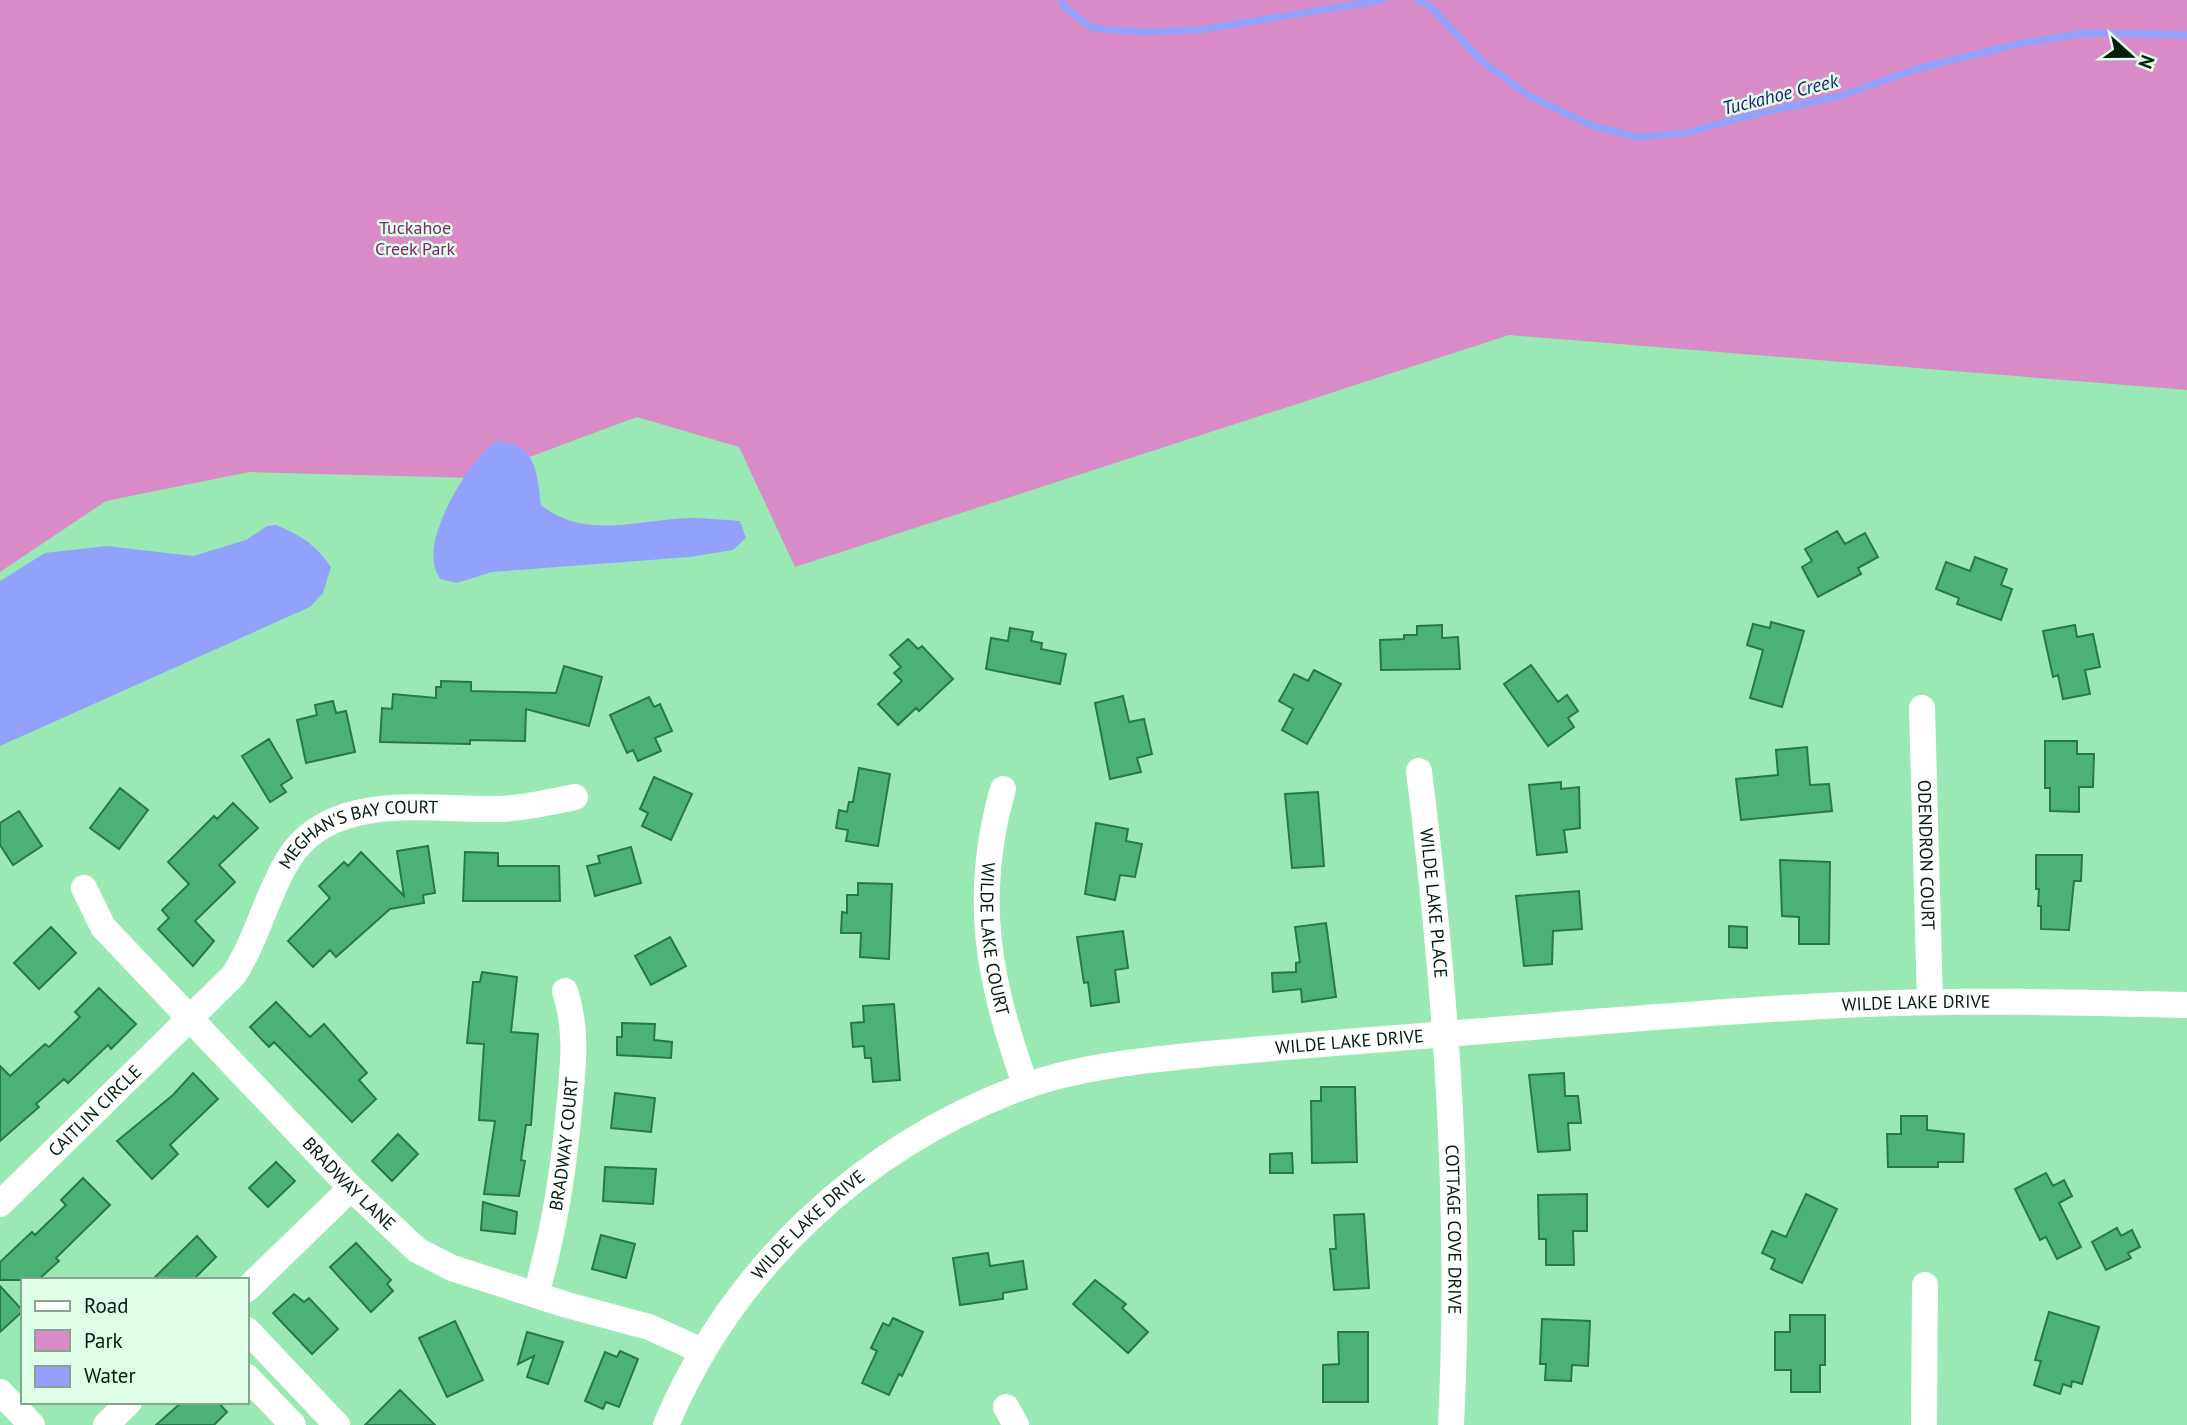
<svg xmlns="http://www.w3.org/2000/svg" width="2187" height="1425" viewBox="0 0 2187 1425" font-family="'PT Sans',sans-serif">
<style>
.green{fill:#d88bc7}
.water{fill:#92a2fc}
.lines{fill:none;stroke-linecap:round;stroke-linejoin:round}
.stream{stroke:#92a2fc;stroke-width:7}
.building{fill:#4bb175;stroke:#28784b;stroke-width:2}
.minor{stroke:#fff;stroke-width:26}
.labels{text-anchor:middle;stroke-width:5;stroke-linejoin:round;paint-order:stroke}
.park-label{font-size:18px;fill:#852476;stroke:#dffee8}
.street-label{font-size:18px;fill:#001d0b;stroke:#dffee8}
.water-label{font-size:19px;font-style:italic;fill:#1f157b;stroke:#dffee8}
</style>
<rect width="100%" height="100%" fill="#9ae9b5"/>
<!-- green -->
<path class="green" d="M0,0H2187V390L1509,335L795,567L739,447L637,417L473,478L249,472L106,501L0,572Z"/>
<!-- water -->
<path class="water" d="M495,441C536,443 537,471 541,505C586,541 639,519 690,518C707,518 723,520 740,521L746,538L733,550L690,557L492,572L457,583L440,579C438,574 434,568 434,563C428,528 469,462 495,441Z
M276,525C301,535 316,545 331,567L323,593L310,607L0,746V581L45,553L107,546L193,556L246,540L267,526Z"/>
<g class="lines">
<!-- stream -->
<path class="stream" d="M1061,0L1064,7L1092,28L1141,32L1199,30L1383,0
M1418,0L1431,7L1483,62L1528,95L1593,126L1638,137L1686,133L1743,117L1840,96L1920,68L2017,44L2086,33L2187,35"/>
</g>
<!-- building -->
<path class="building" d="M1837,531L1845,544L1865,533L1878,557L1858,568L1861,574L1818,597L1802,567L1812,561L1805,549Z
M1975,557L2007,569L2001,585L2012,589L2001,620L1957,604L1959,598L1936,589L1946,562L1970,571Z
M1771,622L1804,631L1782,707L1750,698L1763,650L1747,645L1753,624L1770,628Z
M1442,625V638L1458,637L1460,669L1381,670L1380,640L1404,639V635H1417V626Z
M2075,625L2077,637L2093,634L2100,667L2085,670L2090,694L2063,699L2058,675L2053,677L2043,631Z
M1010,628L1033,632L1031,641L1042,643L1041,649L1066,654L1060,684L986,669L991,638L1008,641Z
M908,639L918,649L922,646L953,679L919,711L916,708L898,725L878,704L902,681L894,673L901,667L890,655Z
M1531,665L1558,702L1567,695L1578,711L1568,718L1574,727L1548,746L1504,684Z
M564,666L602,677L589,726L526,709L525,741L470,740V744L380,742L382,708L392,709L393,694L436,698V687H441V681L471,682V691L556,693Z
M1314,670L1341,684L1307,744L1282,730L1293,709L1279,701L1294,674L1308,681Z
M1123,696L1129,722L1144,719L1152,754L1137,758L1141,772L1110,779L1095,703Z
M649,697L654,707L660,704L672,731L655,738L661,751L638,761L633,750L627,753L610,715Z
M333,701L336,713L346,711L355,752L306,763L297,720L317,715L315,705Z
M269,739L292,778L281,785L286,792L270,802L242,756Z
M2045,741H2077V754H2094L2093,787H2079V812L2050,811V788H2045Z
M1807,747L1810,785L1829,784L1832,811L1741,820L1736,779L1778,775L1776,750Z
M859,768L890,774L878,846L846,841L848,830L836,828L839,810L847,812L849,802H853Z
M654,777L692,794L671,840L642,826L648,813L640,809Z
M1561,782V789L1579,787L1580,828L1564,830L1567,852L1537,855L1529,785Z
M120,788L148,810L119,849L90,828Z
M1318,792L1324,866L1292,868L1285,794Z
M233,803L258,828L219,865L235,882L195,921L214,941L193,966L158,929L169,918L162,910L189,884L168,862L214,816L217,819Z
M19,811L42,846L13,865L0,845V823Z
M1096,823L1128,829L1126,841L1142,844L1135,877L1120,875L1115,900L1085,894Z
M428,846L435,893L423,895L424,903L390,909L336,957L330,950L313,967L288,941L330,898L319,886L344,862L348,866L361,852L404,896L397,851Z
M631,847L641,883L595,896L587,866L600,863L598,856Z
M465,852L498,853V866H559L560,901H463Z
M2036,855H2082L2081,881H2074L2069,930L2041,929V906H2038L2039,889H2036Z
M1780,860L1830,862L1829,944H1799V917L1782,916Z
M858,883L892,884L889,959L860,957L861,933H841L842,912L847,913V895H858Z
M1579,891L1582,929L1553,931L1552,964L1524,966L1516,896Z
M1326,923L1336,997L1302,1002L1301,989L1273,992L1272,973L1296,972V963L1300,962L1295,927Z
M1729,926L1747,927V948L1729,947Z
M51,927L76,953L39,989L14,963Z
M1123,931L1128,968L1115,970L1119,1002L1091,1006L1088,982L1084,983L1077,937Z
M670,937L686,966L651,985L635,956Z
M482,972L517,977L511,1032L538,1034L531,1125H526L521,1160L525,1161L519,1196L484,1194L495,1121L479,1120L484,1044L467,1043L473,982H480Z
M99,988L136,1024L111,1049L108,1045L68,1083L64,1079L36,1104L39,1107L0,1141V1066L10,1076L45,1044L49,1047L80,1017L75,1012Z
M276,1002L310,1037L324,1024L367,1073L359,1080L376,1099L352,1122L274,1042L269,1047L250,1027Z
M894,1004L900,1080L873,1082L871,1058H865L864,1046L853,1047L851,1023L864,1022L863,1006Z
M622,1023L655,1024L654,1040L672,1042L671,1058L617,1055V1037H622Z
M193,1073L218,1099L170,1145L178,1154L152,1179L117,1141L173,1095Z
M1564,1073L1565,1096H1578L1581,1123H1568L1570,1150L1538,1152L1529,1075Z
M1321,1087H1355L1357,1162L1312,1163L1311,1101H1321Z
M615,1093L655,1098L651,1132L611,1128Z
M1901,1116H1927V1130L1964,1134L1963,1162H1938V1167H1888L1887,1134H1901Z
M398,1134L418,1154L392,1181L372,1161Z
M1292,1153L1293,1173H1270V1154Z
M276,1162L295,1181L268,1207L249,1188Z
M605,1167L656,1169L653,1204L603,1201Z
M2046,1173L2053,1186L2064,1180L2072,1196L2059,1203L2081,1247L2057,1259L2046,1237L2040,1240L2015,1189Z
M83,1178L110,1205L56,1258L59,1261L38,1280H0V1262L32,1232L35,1235L66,1205L61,1200Z
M1587,1194V1231H1573L1574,1265H1546V1239H1539L1538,1195Z
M1806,1194L1837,1209L1802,1283L1771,1269L1775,1259L1762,1253L1772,1231L1786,1237Z
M483,1202L517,1212L515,1234L481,1230Z
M1364,1214L1369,1288L1334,1290L1330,1249H1336L1334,1215Z
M2117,1228L2121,1236L2132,1230L2140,1247L2128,1253L2131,1258L2106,1270L2092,1242Z
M601,1235L635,1244L626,1278L592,1269Z
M197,1236L216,1257L193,1280H152Z
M356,1243L391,1280L387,1284L393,1291L371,1312L330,1267Z
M988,1253L990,1266L1023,1261L1027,1289L1003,1293V1299L960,1305L953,1258Z
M1095,1280L1126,1304L1122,1308L1148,1332L1128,1353L1073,1304Z
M0,1286L23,1311L0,1332Z
M294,1294L304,1302L309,1298L338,1329L312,1354L273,1313Z
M2049,1312L2099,1327L2082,1384L2072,1381L2071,1387L2063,1384L2060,1394L2034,1385L2041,1361L2035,1360Z
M1790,1315H1825V1365H1820V1392H1791V1370H1775V1332H1790Z
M893,1318L923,1332L902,1376L899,1374L889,1395L862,1383L877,1351L871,1348L883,1323L889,1326Z
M1542,1319L1590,1321L1588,1366L1572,1365L1571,1381L1545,1380L1546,1364H1540Z
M455,1321L483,1380L447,1397L419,1338Z
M527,1332L563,1342L548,1384L527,1377L534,1356L518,1364Z
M1338,1332H1368V1402H1323V1365L1339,1364Z
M620,1351L638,1359L619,1407L606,1402L603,1409L585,1401L605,1352L617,1357Z
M400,1390L435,1425H365Z
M182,1402H218L227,1412L214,1425H156Z"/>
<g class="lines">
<!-- minor -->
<g class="minor">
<path id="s1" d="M1922,708L1930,1002"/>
<path id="s2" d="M1419,771C1446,988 1462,1207 1451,1425"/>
<path id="s3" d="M1003,789C972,897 988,982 1026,1086"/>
<path id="s4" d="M84,888L103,927L351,1188L417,1250L452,1268L567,1305L649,1327L702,1351"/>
<path id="s5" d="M0,1204L233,976C257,940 266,896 288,860C331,789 432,811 501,809C526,808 551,802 575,797"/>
<path d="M247,1289L351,1188"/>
<path id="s6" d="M536,1295C554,1229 563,1177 569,1109C573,1068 578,1031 565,991"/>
<path d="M247,1330L337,1425"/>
<path d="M247,1377L293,1425"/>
<path d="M0,1392L32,1425"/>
<path d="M1006,1407L1016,1425"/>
<path d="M106,1425L129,1402"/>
<path id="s7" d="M666,1425C733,1267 862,1147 1022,1087C1077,1067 1138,1061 1196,1055C1263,1049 1330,1043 1397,1038C1540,1027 1682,1013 1825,1006C1946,999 2066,1002 2187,1005"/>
<path d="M1924,1425L1925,1285"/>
</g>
</g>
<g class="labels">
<!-- park labels -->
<g class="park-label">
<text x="415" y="234">Tuckahoe<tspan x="415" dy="21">Creek Park</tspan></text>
</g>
<!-- street labels -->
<g class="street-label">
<text dy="6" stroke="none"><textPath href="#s5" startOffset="534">MEGHAN'S BAY COURT</textPath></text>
<text dy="6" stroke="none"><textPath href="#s1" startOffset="147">ODENDRON COURT</textPath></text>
<text dy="6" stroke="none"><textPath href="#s2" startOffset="133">WILDE LAKE PLACE</textPath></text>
<text dy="6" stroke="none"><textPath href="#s3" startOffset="152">WILDE LAKE COURT</textPath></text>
<text dy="6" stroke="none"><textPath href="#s7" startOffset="1404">WILDE LAKE DRIVE</textPath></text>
<text dy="6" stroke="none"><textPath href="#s7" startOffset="836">WILDE LAKE DRIVE</textPath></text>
<text dy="6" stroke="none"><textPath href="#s5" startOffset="133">CAITLIN CIRCLE</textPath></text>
<text dy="6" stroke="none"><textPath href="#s6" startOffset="154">BRADWAY COURT</textPath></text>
<text dy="6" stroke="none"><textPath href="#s4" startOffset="399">BRADWAY LANE</textPath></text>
<text dy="6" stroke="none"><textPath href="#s7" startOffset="248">WILDE LAKE DRIVE</textPath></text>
<text dy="6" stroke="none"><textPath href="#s2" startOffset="460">COTTAGE COVE DRIVE</textPath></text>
</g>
<!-- water labels -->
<g class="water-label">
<text transform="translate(1780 94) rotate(-14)" y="7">Tuckahoe Creek</text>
</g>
</g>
<!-- legend -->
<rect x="21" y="1278" width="228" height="126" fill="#dffee8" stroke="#86a490" stroke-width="2"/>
<rect x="35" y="1301" width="35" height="10" fill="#ffffff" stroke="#86a490" stroke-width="2"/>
<text x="84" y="1313" font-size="21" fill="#001d0b">Road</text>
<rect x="35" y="1330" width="35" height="21" fill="#d88bc7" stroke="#86a490" stroke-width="2"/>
<text x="84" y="1348" font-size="21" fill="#001d0b">Park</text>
<rect x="35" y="1366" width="35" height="21" fill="#92a2fc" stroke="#86a490" stroke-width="2"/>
<text x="84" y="1383" font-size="21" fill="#001d0b">Water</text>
<!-- north arrow -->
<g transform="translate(2131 56) rotate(111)" stroke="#dffee8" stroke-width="5" paint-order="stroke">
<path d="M0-5L12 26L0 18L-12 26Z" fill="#001d0b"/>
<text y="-10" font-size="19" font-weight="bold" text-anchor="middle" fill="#001d0b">N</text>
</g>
</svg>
